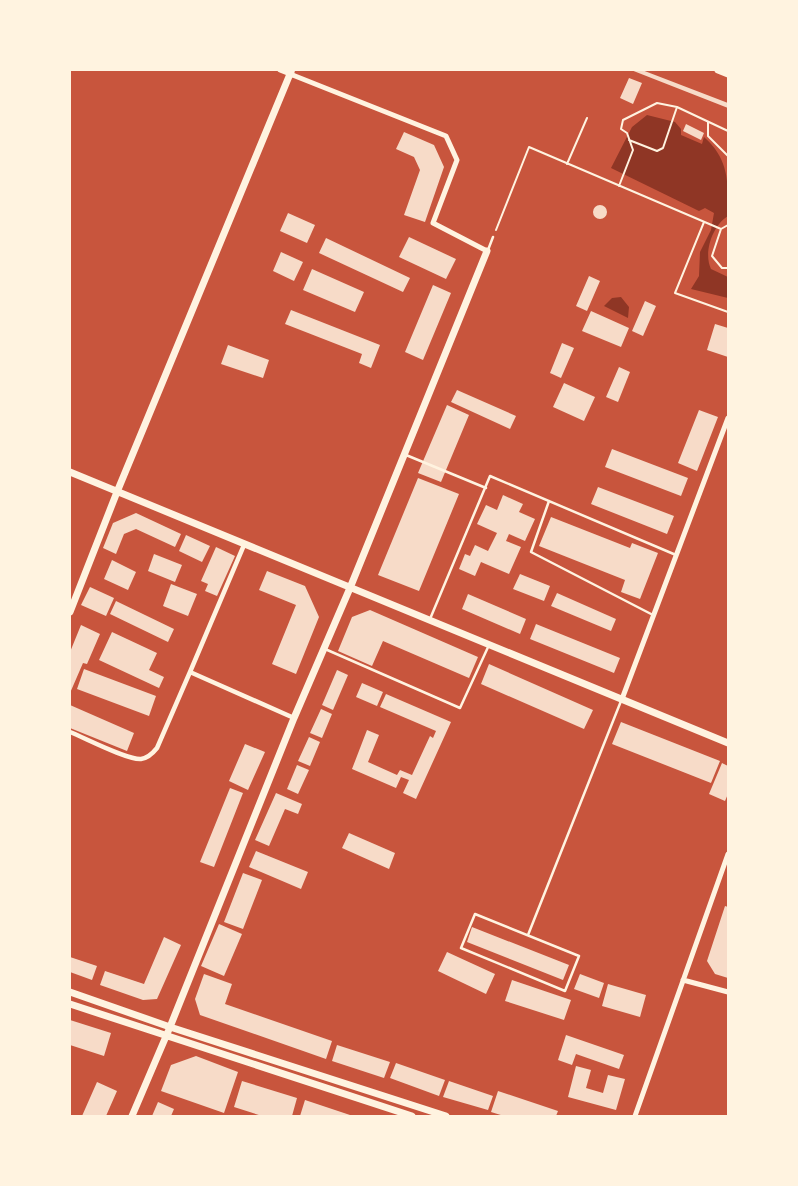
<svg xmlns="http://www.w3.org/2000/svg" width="798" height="1186" viewBox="0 0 798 1186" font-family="'PT Sans',sans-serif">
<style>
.water{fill:#8f3625}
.building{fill:#f7dbc8}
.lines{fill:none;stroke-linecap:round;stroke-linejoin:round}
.path{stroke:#fff3e0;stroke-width:2}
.service{stroke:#fff3e0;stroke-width:2.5}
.pedestrian{stroke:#fff3e0;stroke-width:4.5}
.minor{stroke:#fff3e0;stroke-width:5}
.tertiary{stroke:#fff3e0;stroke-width:7}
.secondary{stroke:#fff3e0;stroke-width:8}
</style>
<rect width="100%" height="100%" fill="#c8553d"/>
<!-- water -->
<path class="water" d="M647,115L675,122L681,129V135L702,144L704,137C730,160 728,184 728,216C713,225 703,252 711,269L728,277V298L691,289L699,276L700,252L711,230L714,213L705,208L699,211L611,168L632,127Z
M621,297L629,307L628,318L604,306L612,298Z"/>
<!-- building -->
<path class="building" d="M631,70H642L728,103V108Z
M629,78L642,83L633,104L620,98Z
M686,124L704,133L701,140L683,131Z
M404,132L434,145L444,167L425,222L404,215L420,170L414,157L396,149Z
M593 212a7 7 0 1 1 14 0a7 7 0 1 1-14 0Z
M288,213L315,225L307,243L280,231Z
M409,237L456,259L446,279L399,257Z
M326,238L410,278L403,292L319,253Z
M281,252L303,262L294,281L273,271Z
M312,269L364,292L355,312L303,290Z
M589,276L600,281L587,311L576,306Z
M433,285L451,293L423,360L405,352Z
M645,301L656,306L643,336L632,331Z
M291,310L380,345L371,368L359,363L362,354L285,324Z
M591,311L629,328L621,347L582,331Z
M715,324L728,328V357L707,350Z
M562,343L574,348L561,378L550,373Z
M228,345L269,360L263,378L221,364Z
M619,367L630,372L618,402L606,397Z
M564,383L595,397L584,421L553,407Z
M457,390L516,416L510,429L451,402Z
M447,405L469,415L441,482L418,473Z
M699,410L718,417L697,471L678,463Z
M612,449L688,478L681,496L605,467Z
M418,478L459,494L419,591L378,575Z
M598,487L674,516L667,534L591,504Z
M503,495L523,504L519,512L535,519L525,541L509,534L506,541L521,547L509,574L481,562L475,576L459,569L465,554L470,556L475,545L488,551L497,533L477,524L486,505L497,510Z
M136,513L181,534L175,547L136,529L124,534L116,554L103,548L113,523Z
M551,517L630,548L632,543L658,553L640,599L621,592L625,580L539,546Z
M186,535L210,546L202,562L179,551Z
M216,547L235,556L217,596L205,591L208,584L201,581Z
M154,554L182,565L175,582L148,571Z
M112,560L136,572L128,590L104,579Z
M267,571L305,586L319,617L296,674L272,664L296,605L259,590Z
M520,574L550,586L544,601L513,589Z
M171,584L197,594L188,616L163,606Z
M90,587L114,598L106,616L81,605Z
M557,593L616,619L611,631L551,606Z
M468,594L526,619L520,634L462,609Z
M116,601L174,629L168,642L110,614Z
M370,610L478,657L469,678L383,641L372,666L338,651L352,617Z
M536,624L620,658L614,673L530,639Z
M81,625L100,634L87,664L83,663L70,693V652Z
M112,632L157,653L149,670L164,677L159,688L99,660Z
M489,664L593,710L584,729L481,684Z
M84,669L156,696L149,716L77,689Z
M337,670L348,675L333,710L322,705Z
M362,683L383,692L377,706L356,697Z
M386,694L451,722L416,799L403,793L409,780L401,777L396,788L352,769L367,730L379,735L368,762L397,775L400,770L412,775L430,736L433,738L436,731L380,707Z
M70,705L134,733L127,751L70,728Z
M321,709L332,714L322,738L310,733Z
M621,722L720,761L711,783L612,744Z
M309,737L320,742L310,766L298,761Z
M245,744L265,752L248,790L229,781Z
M722,763L728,766V794L725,801L709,794Z
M297,765L309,770L298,794L287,789Z
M230,788L243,793L214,867L200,862Z
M276,793L302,804L298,814L285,809L269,846L255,840Z
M349,833L395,853L389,869L342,848Z
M256,851L308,872L301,889L249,867Z
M243,873L262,880L243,929L224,922Z
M725,906L728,907V978L715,974L707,961Z
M219,924L242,934L224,976L201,966Z
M472,927L569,965L563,980L467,942Z
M164,937L181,945L157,999L143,1000L100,985L105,971L144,984Z
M447,952L495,974L486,994L438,971Z
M70,957L97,966L92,980L70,972Z
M204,974L232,984L225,1004L332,1041L326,1059L200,1015L195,999Z
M580,974L604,983L599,998L574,989Z
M512,980L571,1000L564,1020L505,1001Z
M608,984L646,995L640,1017L602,1006Z
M70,1020L111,1033L104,1056L70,1045Z
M566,1035L624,1055L619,1069L576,1054L572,1065L558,1060Z
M337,1045L390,1062L384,1078L332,1061Z
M196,1056L238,1072L224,1113L161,1091L171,1065Z
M396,1063L445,1080L439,1096L390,1078Z
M576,1066L591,1070L586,1088L603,1093L608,1075L625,1079L616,1110L568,1097Z
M242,1081L297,1098L292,1116H262L234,1107Z
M449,1081L493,1096L488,1110L443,1097Z
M97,1082L117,1091L106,1116H82Z
M498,1091L558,1111L556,1116H504L491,1112Z
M305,1100L353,1116H300Z
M158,1102L174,1109L171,1116H152Z"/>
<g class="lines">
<!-- path -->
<path class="path" d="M708,122V136L728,156
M629,140L657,151L663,148L677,107
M567,164L587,118
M619,186L633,150L627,133L621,129L623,120L657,103L677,107L728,131
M704,222L675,293L728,312
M728,225L721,229L712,256L722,268H728
M496,230L529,147L721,229"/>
<!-- service -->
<path class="service" d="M488,250L493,237
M406,455L486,488
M549,501L531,552L653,615
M430,619L490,476L676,555
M325,649L460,708L489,645
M475,914L579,956L565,991L461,948Z
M528,935L621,701"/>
<!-- pedestrian -->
<path class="pedestrian" d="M190,672L244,545
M70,732C85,738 127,760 141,759C148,758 153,753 157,748L190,672L294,718"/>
<!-- minor -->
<path class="minor" d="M280,70L446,136L457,160L433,223L487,251
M622,699L728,418
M683,980L728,992
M635,1116L728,854"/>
<!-- tertiary -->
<path class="tertiary" d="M718,70L728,74
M70,472L728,743
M70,612L117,492L290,74
M70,992L170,1027L446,1116
M70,1004L412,1116
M132,1116L170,1027L294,718L350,588L487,251"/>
<!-- secondary -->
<path class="secondary" d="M290,74L291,70"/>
</g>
<!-- border -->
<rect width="798" height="1186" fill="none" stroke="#fff3e0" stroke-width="142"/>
</svg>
